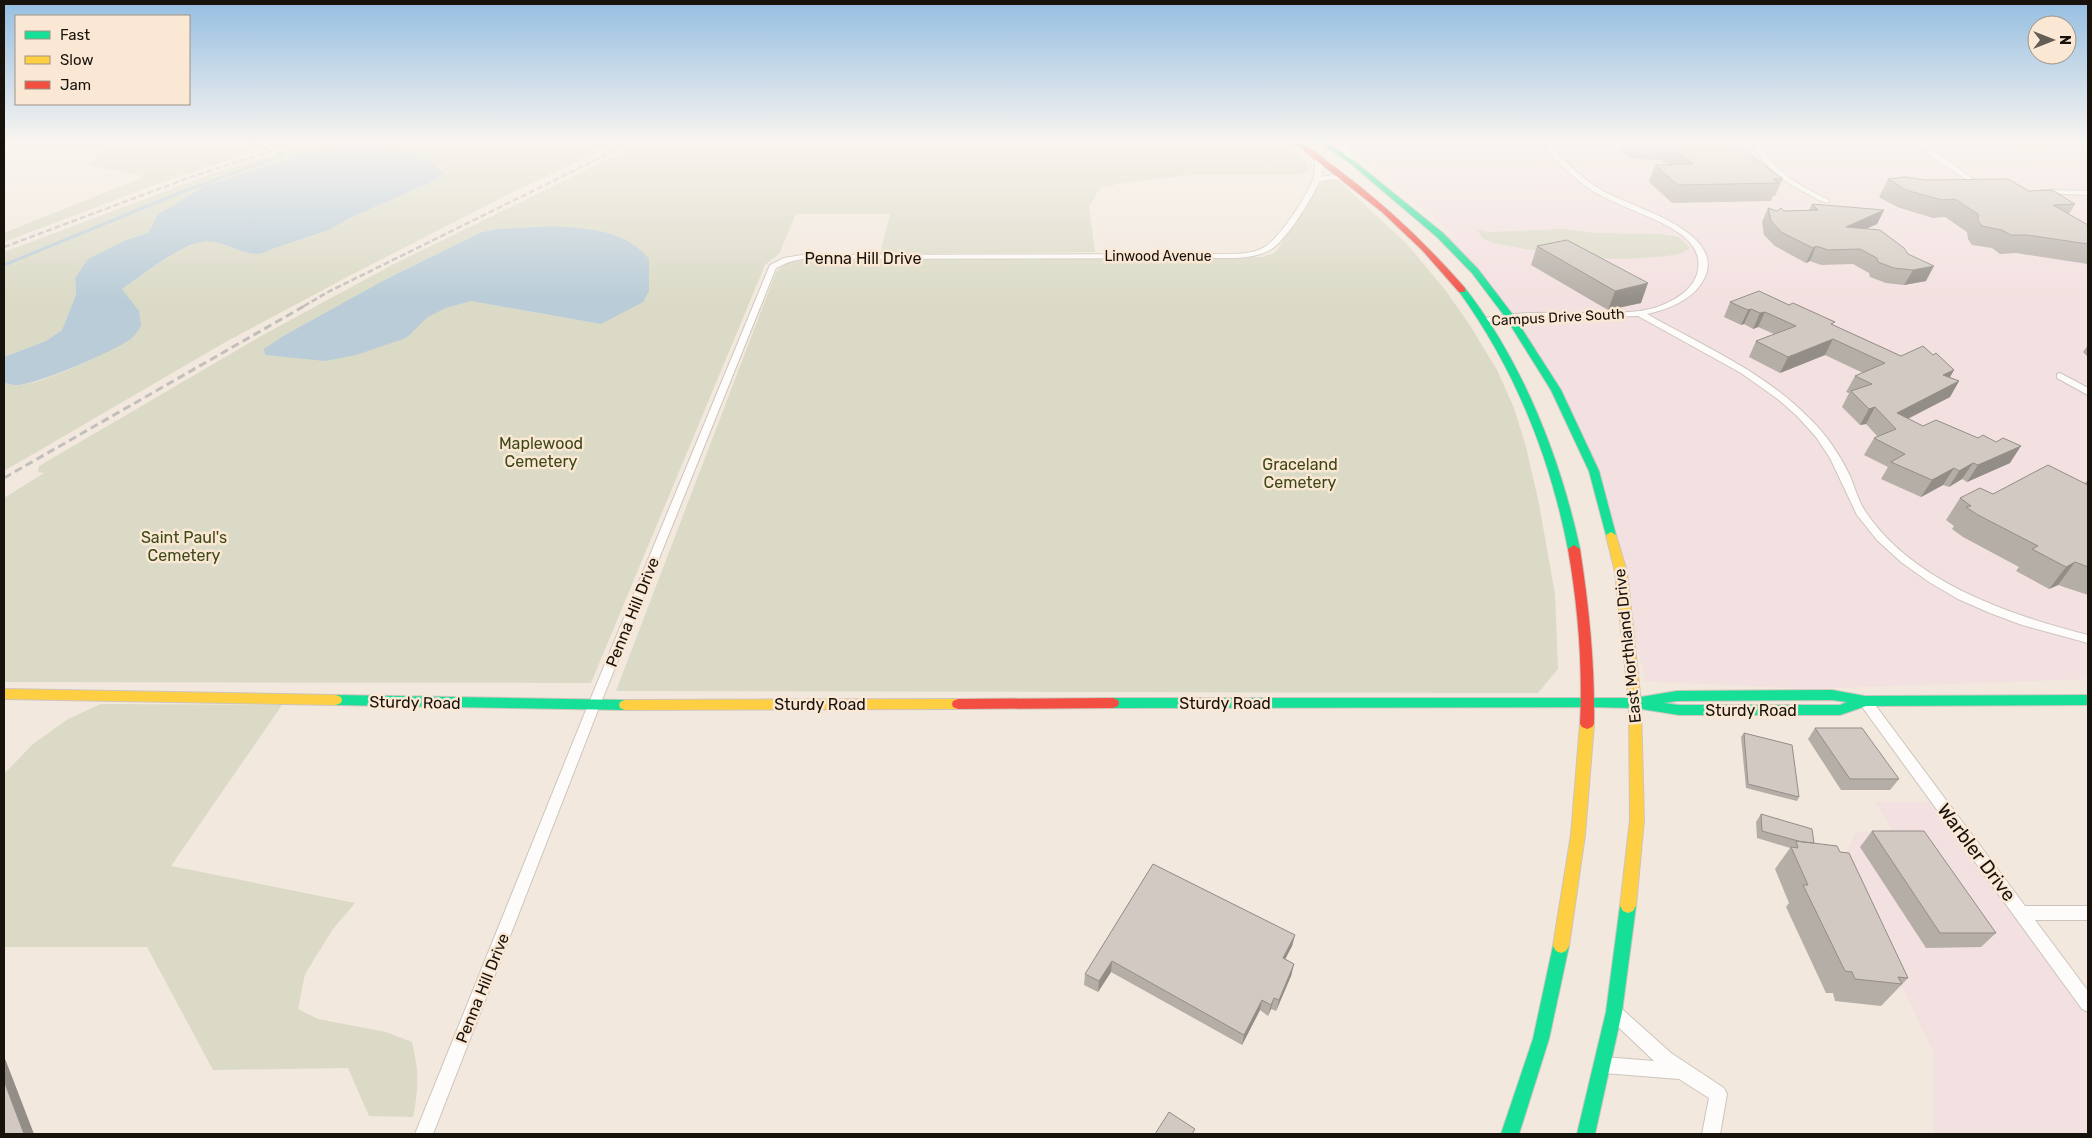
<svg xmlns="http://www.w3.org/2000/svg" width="2092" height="1138" viewBox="0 0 2092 1138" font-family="Rubik,sans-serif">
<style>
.education{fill:#f3e0e0}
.green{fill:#dadac6;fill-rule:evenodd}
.water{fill:#b9ccd7}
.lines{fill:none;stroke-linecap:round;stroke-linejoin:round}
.stream{stroke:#b9ccd7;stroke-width:3}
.street-casing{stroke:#cdc5bd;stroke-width:2}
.fast-casing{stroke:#cdc5bd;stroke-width:2}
.slow-casing{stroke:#cdc5bd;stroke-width:2}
.jam-casing{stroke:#cdc5bd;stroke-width:2}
.street{fill:#fdfcfa;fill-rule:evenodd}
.fast{fill:#16e098;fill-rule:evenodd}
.slow{fill:#ffcf43;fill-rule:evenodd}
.jam{fill:#f24e42;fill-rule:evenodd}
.rail-far1{stroke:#c2c0bd;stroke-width:2.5;stroke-dasharray:6 3;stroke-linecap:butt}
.rail{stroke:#c2c0bd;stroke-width:3;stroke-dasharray:8 4.5;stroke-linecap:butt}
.wall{fill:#b5aea7}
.shaded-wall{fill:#938d88}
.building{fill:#d2cac2;stroke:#938d88}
.labels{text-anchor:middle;stroke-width:5;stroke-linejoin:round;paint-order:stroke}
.far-street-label{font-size:14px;fill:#18120c;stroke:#fae8d5}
.street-label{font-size:16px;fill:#18120c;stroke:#fae8d5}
.park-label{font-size:16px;fill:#3d4816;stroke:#fae8d5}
.near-street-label{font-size:19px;fill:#18120c;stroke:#fae8d5}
</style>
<rect width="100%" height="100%" fill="#f2e8dd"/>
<!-- education -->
<path class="education" d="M1346,142H2088V679L1810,689L1645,681L1621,572L1594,471L1510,317L1440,235L1453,234L1348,147Z
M1875,802H1940L2088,1005V1134H1934V1053L1842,862L1856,832L1893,831Z"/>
<!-- green -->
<path class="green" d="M105,142H285L163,182L4,242V233L144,177L90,165Z
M312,142H619L511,193L349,276L222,344L4,471V382C7,383 11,385 15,385C37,388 114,350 134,336L122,289C143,276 179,245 202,242C229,238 248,265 272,249L329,230L350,218L429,183L445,172L438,165L416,156L334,146L309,152L203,187L157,215L148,233L126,240L75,278L76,295L62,330L46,341L4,357V252L214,173Z
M643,142H1280L1295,152L1307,163L1308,172L1298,175H1191L1129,182L1100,188L1089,207L1095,252L880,254L890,214H796L779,254L765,265L591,683L4,682V498L44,473L38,472L39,466L261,336L392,265ZM552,226L582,229L648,279L649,291L601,324L471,301L446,308L428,317L265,349L283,336L388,278L482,232L498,229Z
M1997,142H2065C2048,154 2014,152 1997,142Z
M1331,179L1340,182L1408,245L1446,291L1471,327L1497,370L1514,408L1526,447L1539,504L1555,594L1558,669L1538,693L616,691L776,272C784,262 796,261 808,259L1261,257L1274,253L1278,249L1323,180Z
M1564,229L1596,233L1660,234L1679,237L1690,248C1679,256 1667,256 1654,257C1599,263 1547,253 1493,243L1482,238L1478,230L1490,232Z
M101,704L282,705L171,866L355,903L333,929L305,974L298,1009L318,1019L386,1032L412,1042C419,1072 419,1087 413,1117L369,1116L348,1068L213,1070L147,947H4V774L33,744L68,719Z"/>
<!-- water -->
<path class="water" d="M334,146C369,146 419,146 445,173L429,183L350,218L329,230L272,249C248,265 229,238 202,242C179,245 142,276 122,289L139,311L141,325C139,329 136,334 132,338C117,350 33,387 15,385C11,385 7,383 4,382V357L46,341L62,330L76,295L75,278L88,259L126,240L148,233L157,215L203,187L309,152Z
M552,226C588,229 624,229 649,259V291L643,302L601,324L471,301L446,308L428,317L406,338L356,355L325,361L265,355L264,349L283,336L388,278L482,232L498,229Z"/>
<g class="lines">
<!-- stream -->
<path class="stream" d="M249,142L266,148
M4,265L177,194L283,155L277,153"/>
<defs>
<path id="street" d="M1341,142H1347L1354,163L1349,162L1342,149Z
M1551,142H1557L1554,149L1556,152C1569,166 1586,181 1603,191C1630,207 1728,231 1704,279C1693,300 1669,309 1647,314C1703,346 1763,371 1809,418C1826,434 1840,455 1850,476C1855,488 1858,500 1865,511C1912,582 2009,615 2088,635V643L2022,625L1990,613L1958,599L1929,582L1901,562L1877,540L1857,515L1830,458L1816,437L1797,416L1779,400L1741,373L1638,316L1510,320L1481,323V319C1533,307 1587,317 1640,311C1662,308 1694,294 1698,270C1701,255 1693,244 1682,235C1657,217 1627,210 1600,195C1584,187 1563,168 1551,154L1548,149Z
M1753,142H1759C1772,172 1801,186 1829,200V202C1822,203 1815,198 1808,194C1784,182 1764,168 1753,142Z
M1916,142H1923L1970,177L1987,185C1977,192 1926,152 1916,142Z
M1316,156L1321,157L1323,166L1321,177L1332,175L1352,179L1349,181L1332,179L1319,182C1311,200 1286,241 1270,250C1260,256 1247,257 1236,258L802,259L789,262L776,268L600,705L433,1134H415L588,705L770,265L784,258L802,255L1236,254C1247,253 1257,252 1266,246C1281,236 1307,196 1313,179C1316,171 1314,163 1316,156Z
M2042,190L2088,191V195L2040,193L2039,192Z
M2060,373L2088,388V395L2057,378V374Z
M1865,696L1870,698L2025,906H2088V920H2035L2088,991V1012L2082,1009L1860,704L1859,701L1860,698Z
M1617,1007L1623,1010L1671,1053L1724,1088L1727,1094L1720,1134H1702L1709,1098L1679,1079L1604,1073L1598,1071L1596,1065L1598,1059L1604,1057L1654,1061L1611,1020L1609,1015L1611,1010Z"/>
<path id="fast" d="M1318,142H1326L1354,161L1443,233L1478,269L1513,315L1561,390L1599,471L1616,535L1615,537H1607L1606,535L1589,471L1551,390L1506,318L1472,273L1437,237L1350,163Z
M1459,288H1465C1523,363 1560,457 1580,549L1578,552L1574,553L1568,549C1550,456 1514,367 1458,290Z
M1832,690L1865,696L2088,695V705L1866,706L1840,715H1679L1635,708L1588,707L1113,708L1108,706L1107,703L1108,700L1113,698H1635L1677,691ZM1832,700L1847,702L1840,705H1679L1664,703L1677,701Z
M336,695L625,700L630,702L631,705L630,708L625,710L336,705L331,703L330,700L331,697Z
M1628,899L1633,901L1636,906L1622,1012L1595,1134H1577L1606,1012L1620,906L1623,901Z
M1561,939L1566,941L1569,946L1549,1039L1519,1134H1501L1533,1039L1553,946L1556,941Z"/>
<path id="slow" d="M1611,532L1616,535L1627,572L1641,703L1644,820L1636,906L1633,911L1628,913L1623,911L1620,906L1630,820L1629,703L1615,572L1606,535Z
M4,689L336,695L341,697L342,700L341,703L336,705L4,699Z
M958,699L963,701L964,704L963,707L958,709L625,710L620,708L619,705L620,702L625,700Z
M1587,719L1592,721L1594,724L1585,835L1569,946L1566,951L1561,953L1556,951L1553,946L1571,835L1580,724L1582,721Z"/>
<path id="jam" d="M1293,142C1307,142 1321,157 1332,165C1381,201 1425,242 1465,288V292H1459L1422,250L1382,212Z
M1574,545L1580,549C1589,607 1595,665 1594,724L1592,727L1587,729L1582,727L1580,724C1583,665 1578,607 1568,549Z
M1113,698L1118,700L1119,703L1118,706L1113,708L958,709L953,707L952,704L953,701L958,699Z"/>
</defs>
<!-- street casing -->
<use href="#street" class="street-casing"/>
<!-- fast casing -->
<use href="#fast" class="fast-casing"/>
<!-- slow casing -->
<use href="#slow" class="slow-casing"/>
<!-- jam casing -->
<use href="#jam" class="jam-casing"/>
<!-- street -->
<use href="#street" class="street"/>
<!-- fast -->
<use href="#fast" class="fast"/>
<!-- slow -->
<use href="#slow" class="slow"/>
<!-- jam -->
<use href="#jam" class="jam"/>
<!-- rail-far1 -->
<path class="rail-far1" d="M4,247L188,178L298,142
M304,306L328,292L632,142"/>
<!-- rail -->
<path class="rail" d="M4,478L306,305"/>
</g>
<!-- wall -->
<path class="wall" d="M1623,142H1730L1739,149L1783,179L1775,196H1773L1771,201L1672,203L1649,182L1655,165H1668L1662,160L1631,159L1620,149Z
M1888,179L1925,180L2029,191L2075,204L2069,214L2088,225V264L2016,253L2000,254L1992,248L1972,245L1968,239L1967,232L1945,217L1933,218L1897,207L1879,197Z
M1812,204L1884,210L1877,224L1866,229L1926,281L1904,285L1886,283L1870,277L1869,273L1853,264L1821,265L1810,261L1806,263L1775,246L1764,235L1762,222L1768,208L1777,211L1809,210Z
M1537,246L1641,303L1608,310L1531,265Z
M1730,302L1833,325L1901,356L1933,355L1954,370L1950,377L1959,381L1950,397L1908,419L1923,426L2010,463L1967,482L1962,479L1949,487L1943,485L1921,497L1881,479L1888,467L1864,455L1874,438L1878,437L1866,424L1860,425L1842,407L1849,393L1846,392L1855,376L1863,373L1825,355L1780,373L1749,357L1756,341L1774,334L1758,327L1753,329L1744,324L1741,325L1724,317Z
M2088,345V357L2083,352Z
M2088,480V595L2058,585L2049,589L2016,571L2019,567L1963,537L1952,529L1954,526L1946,520L1960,498L2085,483Z
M1815,728L1899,779L1890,790H1841L1808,739Z
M1744,733L1799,797L1797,801L1746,788L1741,737Z
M1761,814L1814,843L1840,852L1908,978L1881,1006L1835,1001L1833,993H1826L1786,907L1789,903L1775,869L1790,848L1757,838L1756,822Z
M1872,831L1996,933L1981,947L1926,948L1860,847Z
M1153,864L1295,935L1292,946L1285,959L1294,964L1291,976L1276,1011L1271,1009L1268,1016L1260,1010L1242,1045L1111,972L1098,992L1084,985L1085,974Z"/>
<!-- shaded-wall -->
<path class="shaded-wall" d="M1884,210L1877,224L1839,241L1846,227Z
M1816,246L1810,261L1806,263L1813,248Z
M1934,266L1926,281L1904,285L1913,270Z
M1648,283L1641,303L1608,310L1615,291Z
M1751,309L1744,324L1741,325L1748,310Z
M1765,312L1758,327L1753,329L1760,313Z
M1833,339L1825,355L1780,373L1788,357Z
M1954,370L1945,385L1943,375Z
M1959,381L1950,397L1893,426L1897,413Z
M1875,407L1866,424L1860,425L1869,409Z
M2021,446L2010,463L1967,482L1978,465Z
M1973,463L1962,479L1949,487L1959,471Z
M1954,468L1943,485L1921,497L1932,480Z
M2075,562L2058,585L2049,589L2066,567Z
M1295,935L1292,946L1280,969L1283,958Z
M1112,961L1111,972L1098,992L1099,981Z
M1294,964L1291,976L1276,1011L1279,1000Z
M1274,998L1271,1009L1268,1016L1271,1005Z
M1262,1000L1260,1010L1242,1045L1244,1035Z
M4,1056L34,1134H24L4,1081Z"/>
<!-- building -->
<path class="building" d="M1637,142H1730L1739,149H1743L1783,179H1773L1779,183L1678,185L1655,165L1693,164L1668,143Z
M1905,177L1925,180L2008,179L2029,191L2052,190L2075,204L2053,205L2088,225V244L2027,235H2011L2002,230L1982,226L1978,221V214L1955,199L1942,200L1906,190L1888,179Z
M1812,204L1884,210L1846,227L1880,230L1904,248L1908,254L1934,266L1913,270L1894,268L1878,262L1877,258L1860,249L1828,250L1816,246L1813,248L1781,232L1771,221L1768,208L1777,211L1781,208L1784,211L1818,210Z
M1567,240L1648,283L1615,291L1537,246Z
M1759,291L1789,305L1793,303L1835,322L1831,324L1901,356L1923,346L1933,355L1936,353L1954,370L1943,375L1959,381L1897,413L1923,426L1936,420L1978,438L1983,435L1996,442L2003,438L2021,446L1978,465L1973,463L1959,471L1954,468L1932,480L1891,462L1905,454L1874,438L1896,429L1875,407L1869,409L1851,391L1872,384L1855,376L1885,363L1833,339L1788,357L1756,341L1796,326L1765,312L1760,313L1751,309L1748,310L1730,302Z
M2048,465L2088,485V567L2075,562L2066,567L2032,549L2038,546L1978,515L1966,507L1971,506L1960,498L1980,488L1993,494Z
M1815,728H1862L1899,779H1850Z
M1744,733L1792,745L1799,797L1748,784Z
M1761,814L1812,829L1814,843L1802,842L1762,831Z
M1872,831H1924L1996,933H1940Z
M1796,841L1837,846L1840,852L1849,853L1908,978L1898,977L1902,984L1855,979L1852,972L1845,971L1803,885H1808L1791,847L1798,848Z
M1153,864L1295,935L1283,958L1294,964L1279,1000L1274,998L1271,1005L1262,1000L1244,1035L1112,961L1099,981L1085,974Z
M4,1081L24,1134H4Z
M1169,1112L1195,1129L1192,1134H1155Z"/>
<!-- sky -->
<linearGradient id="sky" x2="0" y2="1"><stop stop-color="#95bee1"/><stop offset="0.47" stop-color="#f9f5f0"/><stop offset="1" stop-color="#f9f5f0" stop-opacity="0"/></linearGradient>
<rect width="2092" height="302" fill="url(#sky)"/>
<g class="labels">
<!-- far-street labels -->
<g class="far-street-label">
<text x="1158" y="261">Linwood Avenue</text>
<text transform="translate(1558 317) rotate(-3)" y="5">Campus Drive South</text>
</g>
<!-- street labels -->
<g class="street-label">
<text x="863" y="264">Penna Hill Drive</text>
<text transform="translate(632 612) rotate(-68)" y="6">Penna Hill Drive</text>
<text transform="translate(1627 646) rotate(-96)" y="6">East Morthland Drive</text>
<text transform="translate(415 702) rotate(1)" y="6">Sturdy Road</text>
<text x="1225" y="709">Sturdy Road</text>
<text x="820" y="710">Sturdy Road</text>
<text x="1751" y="716">Sturdy Road</text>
<text transform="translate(482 988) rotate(-68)" y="6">Penna Hill Drive</text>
</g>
<!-- park labels -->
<g class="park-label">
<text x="541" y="449">Maplewood<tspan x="541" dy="18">Cemetery</tspan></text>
<text x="1300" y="470">Graceland<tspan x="1300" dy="18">Cemetery</tspan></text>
<text x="184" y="543">Saint Paul's<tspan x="184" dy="18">Cemetery</tspan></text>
</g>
<!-- near-street labels -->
<g class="near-street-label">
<text transform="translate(1977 852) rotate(53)" y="7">Warbler Drive</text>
</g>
</g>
<!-- border -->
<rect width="2092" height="1138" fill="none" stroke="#18120c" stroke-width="10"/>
<!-- legend -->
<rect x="15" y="15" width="175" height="90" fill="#fae8d5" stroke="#a09285"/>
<rect x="25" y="31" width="25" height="8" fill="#16e098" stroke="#a09285"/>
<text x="60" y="40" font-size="15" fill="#18120c">Fast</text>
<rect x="25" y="56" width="25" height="8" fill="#ffcf43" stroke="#a09285"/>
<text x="60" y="65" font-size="15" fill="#18120c">Slow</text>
<rect x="25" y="81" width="25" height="8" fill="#f24e42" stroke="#a09285"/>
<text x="60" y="90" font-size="15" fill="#18120c">Jam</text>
<!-- north arrow -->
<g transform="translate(2052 40) rotate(90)"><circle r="24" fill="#fae8d5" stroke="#a09285"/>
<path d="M0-4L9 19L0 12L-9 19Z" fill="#645d55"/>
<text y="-8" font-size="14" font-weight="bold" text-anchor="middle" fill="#18120c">N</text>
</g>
</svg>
